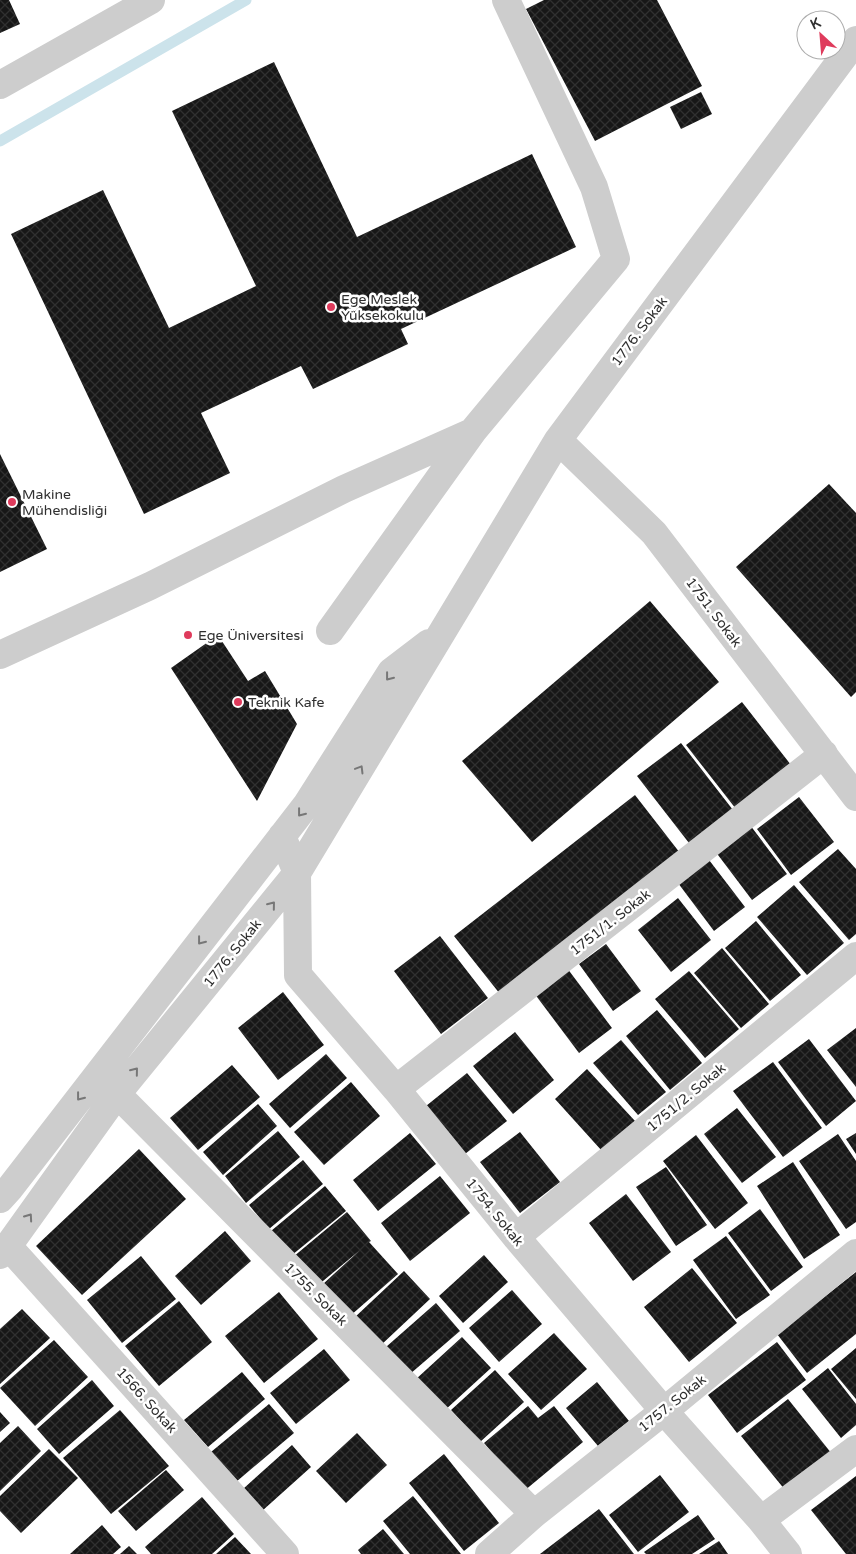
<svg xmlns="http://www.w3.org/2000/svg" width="856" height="1554" viewBox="0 0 856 1554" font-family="'Varela Round',sans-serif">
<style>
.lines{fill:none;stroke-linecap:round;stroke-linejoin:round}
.stream{stroke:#cce3eb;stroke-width:11}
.building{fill:url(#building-cross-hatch)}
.minor{stroke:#cdcdcd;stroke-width:28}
.oneway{stroke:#777}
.poi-dot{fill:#df3b5c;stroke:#fff;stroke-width:2}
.labels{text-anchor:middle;stroke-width:5;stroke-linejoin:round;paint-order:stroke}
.poi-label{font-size:14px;fill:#303030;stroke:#fff;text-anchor:start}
.street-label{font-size:14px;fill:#303030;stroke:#fff}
</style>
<defs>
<pattern id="building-cross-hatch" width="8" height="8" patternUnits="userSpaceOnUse" patternTransform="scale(1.25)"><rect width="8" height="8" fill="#171717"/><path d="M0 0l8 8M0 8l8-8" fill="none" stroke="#303030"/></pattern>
</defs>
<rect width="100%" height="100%" fill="#fff"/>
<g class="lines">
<!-- stream -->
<path class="stream" d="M0,141L246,0"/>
</g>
<!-- building -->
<path class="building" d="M0,0H9L20,24L0,33Z
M544,0H657L702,86L595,141L526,9Z
M274,62L357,237L532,154L576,247L401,329L408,344L313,389L301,366L201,413L230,473L144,514L11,234L103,190L169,328L256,286L172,111Z
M701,92L712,114L681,129L670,107Z
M0,454L47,549L0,572Z
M829,484L856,513V692L851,697L736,567Z
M650,601L719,682L532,842L462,761Z
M218,635L248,681L265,671L297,724L257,801L171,668Z
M742,702L791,765L736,809L686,745Z
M681,743L733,810L689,843L637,776Z
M635,795L680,853L500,994L454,936Z
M799,797L834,842L791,875L757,829Z
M750,825L787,874L752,900L715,851Z
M838,849L856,869V934L849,940L799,882Z
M706,856L745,907L714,931L675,879Z
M794,885L844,943L807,975L757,917Z
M678,898L711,940L671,972L638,930Z
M756,921L801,975L770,1001L725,948Z
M440,936L488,998L441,1034L394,971Z
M606,944L641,991L613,1011L579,964Z
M722,948L769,1004L741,1028L694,973Z
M564,964L612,1028L579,1053L531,989Z
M689,971L739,1029L705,1058L655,999Z
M283,992L324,1045L278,1080L238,1028Z
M657,1010L702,1063L670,1090L626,1036Z
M856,1028V1087L827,1050Z
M515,1032L554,1080L513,1114L473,1066Z
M809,1039L856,1101L826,1126L778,1062Z
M621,1040L666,1092L638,1115L593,1063Z
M326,1054L347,1078L290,1128L269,1104Z
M773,1062L822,1128L783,1157L733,1091Z
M232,1065L260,1097L198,1150L170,1118Z
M587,1069L635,1121L602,1151L555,1099Z
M467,1073L507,1121L465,1154L426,1106Z
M351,1082L380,1116L324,1165L294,1132Z
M258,1104L277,1126L223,1175L203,1152Z
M737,1108L776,1157L742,1183L704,1134Z
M278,1131L300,1157L246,1203L225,1176Z
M520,1132L560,1182L520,1213L480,1162Z
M410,1133L436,1164L378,1211L353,1180Z
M856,1133V1154L846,1139Z
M838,1134L856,1161V1222L846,1229L799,1161Z
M696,1135L748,1203L715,1229L663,1161Z
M139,1149L186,1199L82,1295L36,1246Z
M303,1160L323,1184L269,1229L249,1205Z
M793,1162L840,1235L804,1259L757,1186Z
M666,1167L707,1225L676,1246L636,1187Z
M440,1176L470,1213L410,1261L381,1223Z
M325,1186L346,1211L292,1255L271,1231Z
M626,1194L671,1252L633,1281L589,1223Z
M760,1209L803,1267L771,1291L728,1233Z
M347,1212L371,1241L369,1242L398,1274L350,1316L322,1285L359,1251L317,1286L293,1257Z
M225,1231L251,1261L201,1305L175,1276Z
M726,1236L770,1295L736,1319L693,1260Z
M484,1255L508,1282L463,1323L439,1296Z
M141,1256L176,1299L122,1343L87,1300Z
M692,1268L737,1323L689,1362L644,1307Z
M404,1271L430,1299L380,1346L354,1318Z
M856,1272V1334L807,1373L777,1334Z
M512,1290L542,1324L499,1362L469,1328Z
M279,1292L318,1339L264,1383L225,1336Z
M179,1301L212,1342L159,1386L125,1346Z
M436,1303L460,1331L410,1374L386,1347Z
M22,1309L50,1338L0,1384V1329Z
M554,1333L587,1369L541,1410L508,1374Z
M462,1337L491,1368L444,1411L415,1380Z
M54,1340L88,1377L35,1426L0,1388Z
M777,1342L806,1380L737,1433L708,1395Z
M856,1348V1399L831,1369Z
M324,1349L350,1380L296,1424L270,1393Z
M828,1368L856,1404V1425L841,1438L802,1389Z
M495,1370L524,1402L480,1442L451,1410Z
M242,1372L265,1399L208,1447L184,1420Z
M92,1380L114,1406L59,1454L37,1429Z
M597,1382L629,1421L598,1446L566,1408Z
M788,1399L836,1459L790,1496L741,1436Z
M269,1404L294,1433L236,1482L211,1452Z
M528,1406L538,1418L554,1406L583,1442L524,1491L484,1443Z
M120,1410L169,1466L111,1514L63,1458Z
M0,1412L10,1423L0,1432Z
M18,1426L41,1451L0,1491V1443Z
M357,1433L387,1465L346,1503L316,1471Z
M292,1445L311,1467L262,1511L243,1489Z
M49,1449L78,1478L21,1533L0,1511V1496Z
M444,1454L499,1523L464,1551L409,1483Z
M166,1470L184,1490L136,1531L118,1511Z
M660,1475L689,1512L638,1552L609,1515Z
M856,1476V1554H846L811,1510Z
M413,1496L461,1554H410L383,1521Z
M202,1497L234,1534L212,1554H151L145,1547Z
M599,1509L634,1554H540Z
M698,1515L715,1539L692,1554H646L644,1552Z
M102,1525L121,1547L113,1554H70Z
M383,1529L404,1554H361L358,1550Z
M235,1537L251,1554H216Z
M719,1541L728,1554H699Z
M129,1546L137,1554H120Z"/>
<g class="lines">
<!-- minor -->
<path class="minor" d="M0,85L151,0
M558,440L654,533L856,797
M330,631L473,431L616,259L594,187L506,0
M0,655L150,586L344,489L472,432
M282,836L297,873L298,975L396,1089L516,1237L664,1411L761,1520L788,1554
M103,1082L117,1094L534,1514
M396,1089L824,754
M0,1199L10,1188L307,804L391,672L429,643
M516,1237L856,956
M8,1246L285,1554
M0,1255L8,1246L117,1094L297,873L558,440L856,40
M761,1520L856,1449
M489,1554L534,1514L664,1411L856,1253"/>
</g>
<!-- one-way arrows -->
<defs><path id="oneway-chevron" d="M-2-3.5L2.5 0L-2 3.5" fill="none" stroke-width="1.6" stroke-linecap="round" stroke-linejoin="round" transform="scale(1.25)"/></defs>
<g class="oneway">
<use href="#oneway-chevron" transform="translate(389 677) rotate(128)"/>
<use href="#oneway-chevron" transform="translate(360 769) rotate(-59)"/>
<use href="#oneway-chevron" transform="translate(301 813) rotate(128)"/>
<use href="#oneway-chevron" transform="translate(272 905) rotate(-51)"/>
<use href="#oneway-chevron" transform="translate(201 941) rotate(128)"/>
<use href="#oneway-chevron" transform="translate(135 1071) rotate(-51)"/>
<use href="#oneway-chevron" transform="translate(80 1097) rotate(128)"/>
<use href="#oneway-chevron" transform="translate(29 1217) rotate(-55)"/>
</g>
<!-- markers -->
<g class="poi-dot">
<circle cx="331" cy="307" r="5"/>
<circle cx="12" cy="502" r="5"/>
<circle cx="188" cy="635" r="5"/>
<circle cx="238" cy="702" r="5"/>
</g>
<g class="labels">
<!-- poi labels -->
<g class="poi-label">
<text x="341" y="304">Ege Meslek<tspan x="341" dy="16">Yüksekokulu</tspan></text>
<text x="22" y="499">Makine<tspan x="22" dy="16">Mühendisliği</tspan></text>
<text x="198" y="640">Ege Üniversitesi</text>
<text x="248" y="707">Teknik Kafe</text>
</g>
<!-- street labels -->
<g class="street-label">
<text transform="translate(639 331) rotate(-53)" y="5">1776. Sokak</text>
<text transform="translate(714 612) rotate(53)" y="5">1751. Sokak</text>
<text transform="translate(610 922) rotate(-38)" y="5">1751/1. Sokak</text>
<text transform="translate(232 953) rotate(-51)" y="5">1776. Sokak</text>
<text transform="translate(686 1097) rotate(-40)" y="5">1751/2. Sokak</text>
<text transform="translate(495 1212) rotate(51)" y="5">1754. Sokak</text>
<text transform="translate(316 1294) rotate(45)" y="5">1755. Sokak</text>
<text transform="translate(147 1400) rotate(48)" y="5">1566. Sokak</text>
<text transform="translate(672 1403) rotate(-39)" y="5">1757. Sokak</text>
</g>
</g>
<!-- north arrow -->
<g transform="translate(821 35) rotate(334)"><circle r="24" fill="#ffffff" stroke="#acacac"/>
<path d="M0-4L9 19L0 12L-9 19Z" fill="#df3b5c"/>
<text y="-8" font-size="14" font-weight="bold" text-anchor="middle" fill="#303030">K</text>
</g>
</svg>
